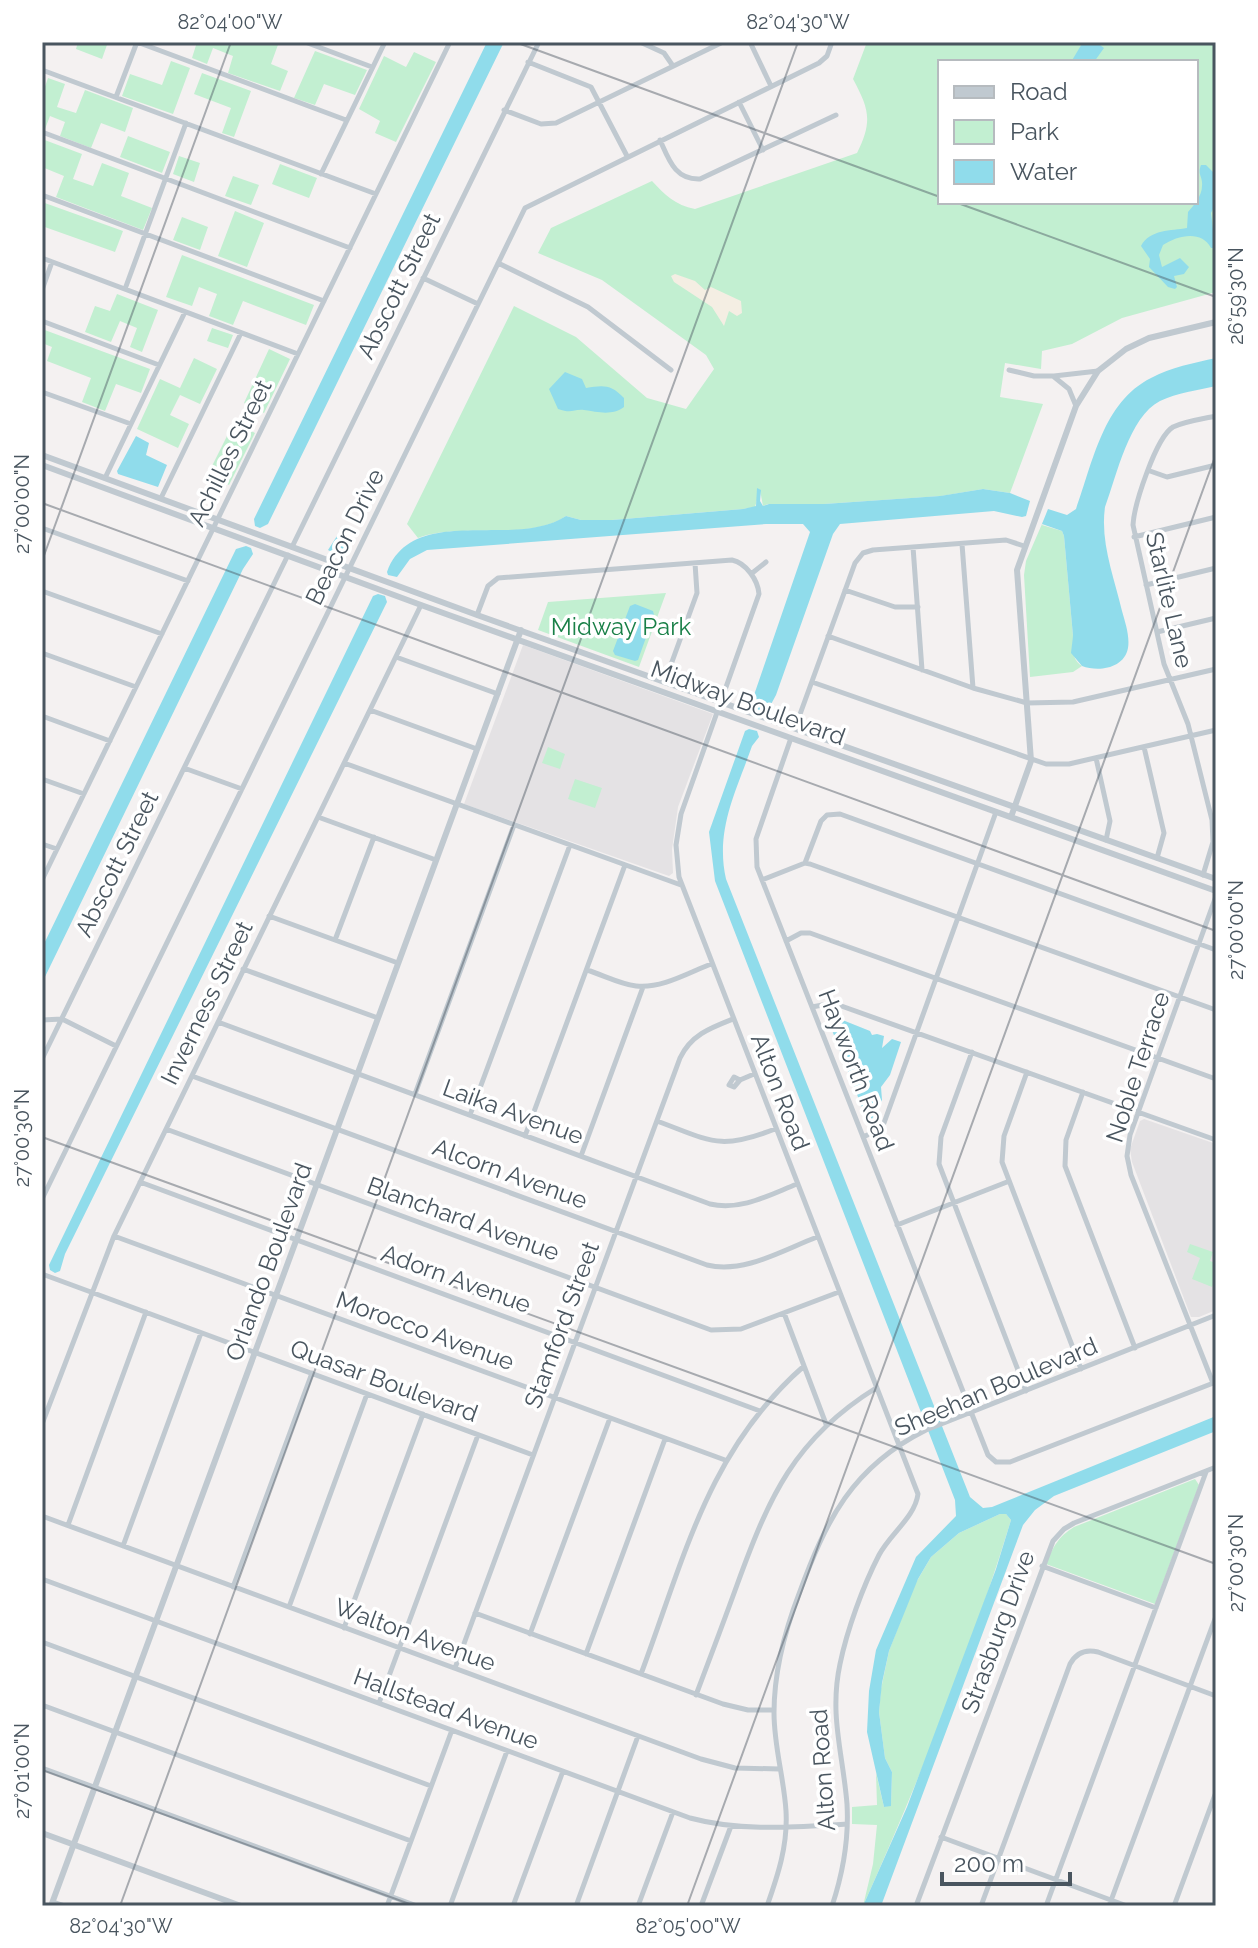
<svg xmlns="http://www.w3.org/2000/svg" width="1258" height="1948" viewBox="0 0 1258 1948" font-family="Raleway,sans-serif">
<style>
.education{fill:#e4e2e4}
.green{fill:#c2efd1;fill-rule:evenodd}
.sand{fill:#f4eee3}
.water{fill:#90dceb}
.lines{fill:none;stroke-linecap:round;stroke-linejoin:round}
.minor{stroke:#c0c9d0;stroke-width:5}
.tertiary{stroke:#c0c9d0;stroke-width:6}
.ticks{fill:none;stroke:#49555f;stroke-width:2;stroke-opacity:0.45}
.labels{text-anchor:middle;stroke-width:7;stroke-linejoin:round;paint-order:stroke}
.street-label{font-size:24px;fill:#49555f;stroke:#fff}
.park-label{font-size:24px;fill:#1a8048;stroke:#fff}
.neatline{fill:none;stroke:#49555f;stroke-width:3}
.ticks-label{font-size:20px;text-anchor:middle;fill:#49555f}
</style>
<rect width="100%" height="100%" fill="#f4f1f1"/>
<!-- education -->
<path class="education" d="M523,645L713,714L678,807L672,849L673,873L669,876L464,804Z
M1144,1119L1216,1144V1310L1199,1317H1191L1132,1162L1130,1149L1140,1121Z"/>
<!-- green -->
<path class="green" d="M78,42H108L102,59L76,49Z
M197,42H279L271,64L288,71L280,91L228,73L233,56L213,48L207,64L192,58Z
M867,42H1216V292L1122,318L1072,344L1042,351L1041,369L1005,363L1000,397L1043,404L1010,493L983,489L941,496L824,504H768L763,506L760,490L755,507L743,509L612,520H581L566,516C528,542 461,522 418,538L407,524L514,306L576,337L647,398L686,409L714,369L706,355L602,280L538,253L551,228L652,181C665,195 675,205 695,209L857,153C873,121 869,109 853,79ZM940,62H1196V202H940Z
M315,51L367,70L355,95L324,84L315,105L294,98Z
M414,52L436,62L396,142L375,133L380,121L359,109L384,56L406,67Z
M171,61L190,68L173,114L122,96L130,74L162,85Z
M202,73L251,91L234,137L222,133L231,108L194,94Z
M48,78L65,84L57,107L76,113L85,90L133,108L125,132L101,123L91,148L60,136L65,122L50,116L45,129L42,128V95Z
M128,136L170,152L162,173L120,157Z
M42,139L82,154L73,179L93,186L102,163L129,173L121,196L152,208L143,230L56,197L64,176L42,167Z
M179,156L200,163L194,182L173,174Z
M280,164L317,178L309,198L272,184Z
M233,176L259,185L251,205L225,196Z
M42,202L123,231L115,252L42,226Z
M235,211L264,223L247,267L218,256Z
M182,217L208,227L200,250L173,240Z
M182,255L314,305L306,325L243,301L233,325L209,316L217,294L199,287L192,306L166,297Z
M117,294L158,310L142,352L130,347L137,328L120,321L111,342L85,332L95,306L110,311Z
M212,328L233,335L228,348L207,341Z
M42,329L150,369L141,393L116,384L105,411L82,402L91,378L47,361L52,347L42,343Z
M269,349L290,359L264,413L244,403Z
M194,358L217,369L200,404L180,395L170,415L189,424L178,448L137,429L160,379L180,388Z
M234,422L255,433L229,485L208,474Z
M1045,517L1042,525L1062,531L1064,536L1073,636C1073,648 1071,659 1082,666L1073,672L1030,677L1024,575L1026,561Z
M666,593L639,667L538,630L548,602Z
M548,747L565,754L560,769L542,763Z
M575,779L602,788L595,808L568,799Z
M1190,1244L1213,1252L1210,1261L1216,1263V1277L1212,1287L1192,1279L1200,1258L1187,1252Z
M1195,1479L1199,1485L1155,1604L1046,1564C1053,1547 1058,1537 1074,1527Z
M1000,1514H1006L1011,1520C971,1651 919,1781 863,1906L873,1864L877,1825L852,1824V1807L877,1805L876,1773L884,1807L891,1805L892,1772L885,1758L879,1712L881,1689L889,1651L914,1586L931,1557L959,1533Z"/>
<!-- sand -->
<path class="sand" d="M675,274L695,281L705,290L711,287L741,301L742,313L737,316L729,311L724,326L712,307L674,282L671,276Z"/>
<!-- water -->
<path class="water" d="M487,42H504L268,524L260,528L255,526L254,519Z
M1083,42H1096L1104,48L1094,62H1071Z
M1206,165L1213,172L1216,182V203L1211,213L1213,229L1216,232V248H1211C1202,230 1178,235 1163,245L1159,255L1162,267L1180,258L1189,267L1184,274L1174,276L1177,287L1175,289L1168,287L1149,267L1150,259L1141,246C1150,229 1171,231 1187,228L1188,212C1194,205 1202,196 1202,186C1203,176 1197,175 1201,165Z
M1216,358V386C1198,390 1177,393 1160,401C1129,417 1117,475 1105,507C1100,542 1114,577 1122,611C1125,622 1130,636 1128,648C1124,669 1098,672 1082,666L1071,653L1073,636L1064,536L1062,531L1042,524L1048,509L1067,515L1076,509C1093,462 1103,402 1151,378C1171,367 1194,363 1216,358Z
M565,372L582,379L586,388C603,385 611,384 624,398V407C612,416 598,412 584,410C573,409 572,414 558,409L549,389Z
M136,436L149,443L146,455L167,465L158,487L118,474L117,471Z
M757,488L761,490L760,501L763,506L769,504H824L940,496L983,489L1010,493L1030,501L1026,516L1022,517L994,511L840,524L833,534L776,695L769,708L764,711L756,709L754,695L810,532L803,524H766L427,550L410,559L397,577L388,575L387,572C413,502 515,550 566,516L581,520H612L743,509L756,506Z
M337,536L349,543L343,558L328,550Z
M246,546L251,548L253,554L243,569L42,983V948L236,549Z
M378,594L385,596L387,602L65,1254L60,1271L55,1273L50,1270L49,1265L373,596Z
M635,604L653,611L654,615L638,660L635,661L615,655L613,651L630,606Z
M749,729L757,731L759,737L752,746C736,792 715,830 726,879L970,1497L983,1508L992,1507L1216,1416V1431L1054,1496L1035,1510L1023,1525L881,1906H863L907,1807L996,1569L1011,1520L1006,1514H1000L959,1533L931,1557L918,1579L889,1651L882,1683L879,1712L885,1758L892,1772L891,1806L884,1807L867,1732L869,1691L876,1650L916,1557L956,1516L955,1500L715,881L709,832L745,731Z
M835,1017L870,1031L872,1035L877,1034L884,1036L882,1048L892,1039L901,1042L890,1075L881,1087L882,1100L872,1119L865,1115L828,1020Z"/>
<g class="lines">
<!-- minor -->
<path class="minor" d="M137,42L346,120
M305,42L372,67
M640,42L664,53L673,66
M750,42L771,86
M528,62L591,87L627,156
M42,70L376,194
M116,97L137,42
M739,102L763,150
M504,110L541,124L556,123L723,42
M42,132L350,248
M660,140C669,160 675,180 700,179L836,115
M321,174L385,42
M42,195L324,301
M42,258L298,354
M498,263L588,307L671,370
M423,278L478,304
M125,289L186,123
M42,290L52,262
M42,321L159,365
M1009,370L1034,376H1053L1069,389L1076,406
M1054,376L1098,371
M42,392L131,424
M1150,471L1167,477L1216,465
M105,478L185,312
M161,498L241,333
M42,528L188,581
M1134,537L1216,517
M962,544L973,688
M292,547L539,42
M913,547L922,670
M751,574L766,562
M1146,585L1216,568
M845,590L895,607H918
M42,591L162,634
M477,615L488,586L498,578L732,560C746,563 758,580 759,594L681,814L676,845L679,877L918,1494C915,1517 890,1534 879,1555C863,1586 847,1630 840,1664C829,1715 843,1754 847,1804C849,1839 843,1873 832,1906
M1157,632L1216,618
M828,636L973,688L1027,703L1073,702L1216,669
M42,653L136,687
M396,657L498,694
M665,681L697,593L695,563
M812,682L1046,764H1069L1216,730
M370,710L477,749
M42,716L110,741
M795,728L855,563L863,553L873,550L1006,540L1024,546
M791,738L756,839L757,867L988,1455L996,1462H1010L1216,1382
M1144,747L1164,833L1157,858
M1096,758L1110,821L1106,840
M344,763L681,885
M184,768L242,789
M42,779L84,794
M318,817L436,860
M42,844L57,849
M805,863L821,821L827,815L840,814L1216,950
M1203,875L1213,842L1212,820L1188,724L1164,664L1133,525C1134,505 1156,437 1173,427C1186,421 1203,419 1216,416
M42,880L450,42
M762,880L805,863L810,864L1216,1010
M269,916L398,963
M335,940L374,837
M786,941L801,933H810L1216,1079
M243,969L378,1018
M587,970C603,975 620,984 636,986C661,989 688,973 711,964
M812,1007L833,1003L1216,1140
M42,1020L62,1019L116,1046
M218,1022L710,1204C741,1211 769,1195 797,1184
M972,1052L941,1137L939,1164L1026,1391
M42,1059L288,555
M1027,1072L1004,1136L1002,1162L1081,1369
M192,1076L707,1265C744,1274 783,1250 817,1237
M740,1080L734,1087L729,1085L734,1077L740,1080L754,1074
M1083,1092L1066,1140L1065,1166L1135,1348
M415,1094L514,825
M470,1115L570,845
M657,1121C711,1141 719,1151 775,1129
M166,1129L711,1330L741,1329L839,1292
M525,1136L625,865
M863,1137L876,1131L884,1123L996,812
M581,1156L643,987
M140,1182L760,1411
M42,1199L525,208L819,63L827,56L832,42
M897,1225L1007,1182
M114,1236L725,1460
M42,1274L533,1455
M784,1313L826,1424
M1213,1383L1131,1175L1127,1156L1130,1135L1216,896
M42,1424L114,1236L421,605
M42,1516L701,1759L735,1768L779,1769
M68,1525L146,1312
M123,1546L201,1333
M1042,1566L1156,1608
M42,1579L690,1818C742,1832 794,1827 847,1824
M233,1587L312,1373
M289,1607L367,1394
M475,1613L723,1704L748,1710H774
M344,1628L423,1414
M530,1634L610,1418
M42,1642L431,1786
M586,1654L665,1439
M455,1668L680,1058C691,1035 710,1028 733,1019
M641,1674C684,1559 708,1450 804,1366
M696,1695C710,1658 724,1621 737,1585C769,1497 794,1439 876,1388
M379,1703L478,1435
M42,1705L411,1841
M42,1768L417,1906
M941,1837L1127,1906
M53,1902L65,1906
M387,1906L452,1730
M450,1906L507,1751
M513,1906L563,1771
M576,1906L638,1736
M638,1906L673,1812
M701,1906L731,1826
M767,1906C778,1875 788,1845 786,1811C784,1778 774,1747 774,1713C774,1671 784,1633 799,1594C826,1520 852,1467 926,1430L1216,1315
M916,1906L1053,1541L1064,1529L1074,1523L1216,1467
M981,1906L1070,1664C1076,1653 1086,1649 1098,1652L1216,1696
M1046,1906L1206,1472
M1109,1906L1216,1616
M1174,1906L1216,1792"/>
<!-- tertiary -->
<path class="tertiary" d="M42,455L477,615L1216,879
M42,465L421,605L1216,891
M1011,817L1031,761L1017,570L1076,406L1098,371L1126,349L1149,338L1216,322
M42,1833L241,1906
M51,1906L521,630"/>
</g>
<!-- ticks -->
<path class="ticks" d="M515,42L940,197M955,202L1216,297M42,503L1216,931M42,561L231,42M42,1137L1216,1564M42,1770L415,1906M120,1906L798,42M687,1906L1216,454"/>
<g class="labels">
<!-- street labels -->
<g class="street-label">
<text transform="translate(399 286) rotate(-64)" y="8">Abscott Street</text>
<text transform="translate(230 453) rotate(-64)" y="8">Achilles Street</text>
<text transform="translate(345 537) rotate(-64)" y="8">Beacon Drive</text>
<text transform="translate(1169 600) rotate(77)" y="8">Starlite Lane</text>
<text transform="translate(748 703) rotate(20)" y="8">Midway Boulevard</text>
<text transform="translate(117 864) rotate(-64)" y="8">Abscott Street</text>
<text transform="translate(207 1003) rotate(-64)" y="8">Inverness Street</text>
<text transform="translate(1138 1067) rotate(-72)" y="8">Noble Terrace</text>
<text transform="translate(856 1070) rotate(69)" y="8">Hayworth Road</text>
<text transform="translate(780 1092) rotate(69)" y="8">Alton Road</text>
<text transform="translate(513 1112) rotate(20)" y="8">Laika Avenue</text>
<text transform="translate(510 1174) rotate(20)" y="8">Alcorn Avenue</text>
<text transform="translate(463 1219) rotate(20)" y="8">Blanchard Avenue</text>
<text transform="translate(269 1262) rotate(-70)" y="8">Orlando Boulevard</text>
<text transform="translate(456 1279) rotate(20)" y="8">Adorn Avenue</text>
<text transform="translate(562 1325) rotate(-70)" y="8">Stamford Street</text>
<text transform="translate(425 1331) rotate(20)" y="8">Morocco Avenue</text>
<text transform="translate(384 1381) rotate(20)" y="8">Quasar Boulevard</text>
<text transform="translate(996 1387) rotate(-23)" y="8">Sheehan Boulevard</text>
<text transform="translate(998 1632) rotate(-70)" y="8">Strasburg Drive</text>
<text transform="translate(415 1635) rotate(20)" y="8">Walton Avenue</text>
<text transform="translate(446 1709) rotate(20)" y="8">Hallstead Avenue</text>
<text transform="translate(823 1770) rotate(-94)" y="8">Alton Road</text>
</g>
<!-- park labels -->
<g class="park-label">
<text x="621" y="635">Midway Park</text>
</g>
</g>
<!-- border -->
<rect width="1258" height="1948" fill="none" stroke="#ffffff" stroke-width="88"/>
<!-- legend -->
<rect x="938" y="60" width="260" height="144" fill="#ffffff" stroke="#b6bbbf" stroke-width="2"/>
<rect x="954" y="86" width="40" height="12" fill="#c0c9d0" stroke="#b6bbbf" stroke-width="2"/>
<text x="1010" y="100" font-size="24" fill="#49555f">Road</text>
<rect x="954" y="120" width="40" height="24" fill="#c2efd1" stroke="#b6bbbf" stroke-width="2"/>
<text x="1010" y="140" font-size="24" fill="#49555f">Park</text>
<rect x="954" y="160" width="40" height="24" fill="#90dceb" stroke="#b6bbbf" stroke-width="2"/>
<text x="1010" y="180" font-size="24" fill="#49555f">Water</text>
<!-- scale -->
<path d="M942 1872v12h128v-12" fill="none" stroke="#49555f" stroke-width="4"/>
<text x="954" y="1872" font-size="24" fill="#49555f" stroke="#ffffff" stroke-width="6" paint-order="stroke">200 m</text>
<rect x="44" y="44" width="1170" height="1860" class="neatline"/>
<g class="ticks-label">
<text x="230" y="29">82°04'00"W</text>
<text x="798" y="29">82°04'30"W</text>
<text transform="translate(1236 296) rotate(-90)" y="7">26°59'30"N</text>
<text transform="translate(22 504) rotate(-90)" y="7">27°00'00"N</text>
<text transform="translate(1236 930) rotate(-90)" y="7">27°00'00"N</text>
<text transform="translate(22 1138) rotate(-90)" y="7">27°00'30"N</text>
<text transform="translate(1236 1563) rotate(-90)" y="7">27°00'30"N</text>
<text transform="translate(22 1771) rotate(-90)" y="7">27°01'00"N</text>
<text x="121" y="1933">82°04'30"W</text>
<text x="688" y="1933">82°05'00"W</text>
</g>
</svg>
